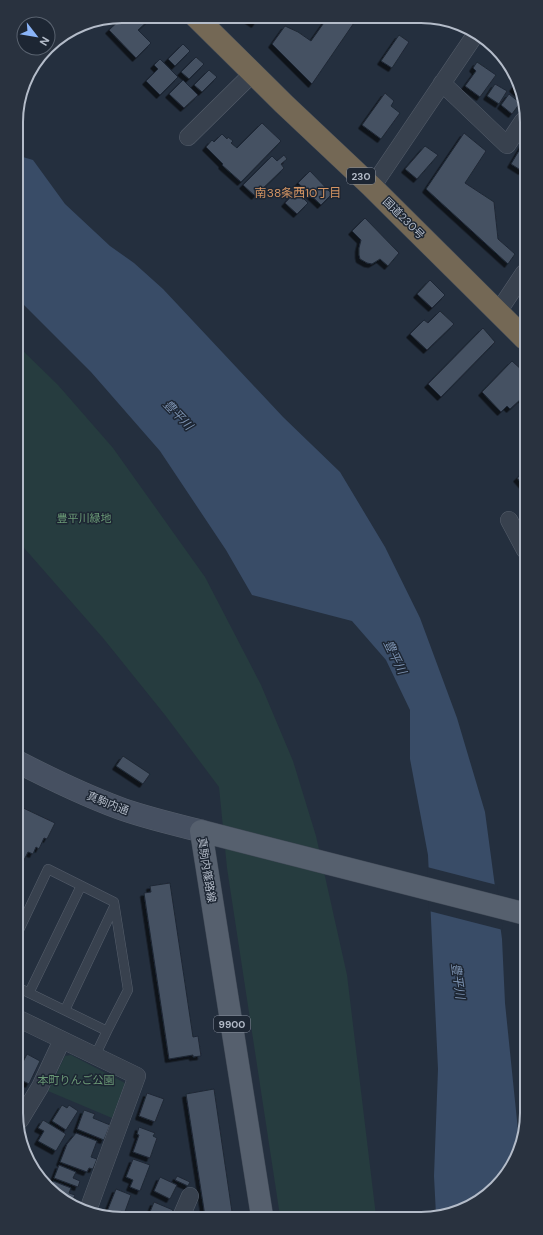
<svg xmlns="http://www.w3.org/2000/svg" width="543" height="1235" viewBox="0 0 543 1235" font-family="'DM Sans','Noto Sans JP',sans-serif">
<style>
.green{fill:#263c3f}
.water{fill:#394c67}
.pier{fill:#242f3e}
.building{fill:#455162;stroke:#1f2835;filter:url(#shadow)}
.lines{fill:none;stroke-linecap:round;stroke-linejoin:round}
.lane-casing{stroke:#565f6c;stroke-width:10}
.street-casing{stroke:#565f6c;stroke-width:18}
.secondary-casing{stroke:#565f6c;stroke-width:23}
.primary-casing{stroke:#414a57;stroke-width:23}
.highway-casing{stroke:#434c59;stroke-width:23}
.lane{stroke:#38414e;stroke-width:9}
.street{stroke:#38414e;stroke-width:17}
.secondary{stroke:#465061;stroke-width:22}
.primary{stroke:#56606e;stroke-width:22}
.highway{stroke:#746855;stroke-width:22}
.labels{text-anchor:middle;stroke-width:3;stroke-linejoin:round;paint-order:stroke}
.shield{fill:#1d2633;stroke:#878f9c;stroke-width:1}
.shield-label{font-size:10px;font-weight:bold;fill:#b4bcc9}
.street-label{font-size:11px;fill:#b4bcc9;stroke:#1d2633}
.park-label{font-size:11px;fill:#6b9a76;stroke:#1d2633}
.neighbourhood-label{font-size:12px;fill:#d59563;stroke:#1d2633}
.water-label{font-size:12px;font-style:italic;fill:#7c92b1;stroke:#1d2633}
.rim{fill:none;stroke:#b4bcc9;stroke-width:2}
</style>
<defs>
<filter id="shadow"><feDropShadow dx="-3.5" dy="3.5" stdDeviation="0" flood-color="#0009"/></filter>
</defs>
<rect width="100%" height="100%" fill="#242f3e"/>
<!-- green -->
<path class="green" d="M17,345L58,385L113,448L205,577L261,685L293,761L316,836L347,975L376,1216H280L227,868L219,787L165,715L103,638L18,541Z
M71,1055L125,1083L112,1118L48,1091L65,1056Z"/>
<!-- water -->
<path class="water" d="M16,155L33,160L65,204L110,246L134,263L163,289L283,417L340,472L385,547L420,618L457,718L485,812L502,939L505,1003L520,1150L501,1183L448,1215H436L434,1176L438,1069L428,855L410,759V710L386,660L352,621L252,595L226,550L160,451L91,372L17,298Z"/>
<!-- pier -->
<path class="pier" d="M427,867L497,885L503,930L429,911Z"/>
<!-- building -->
<path class="building" d="M124,16H146L149,20L138,30L151,43L136,58L109,30Z
M244,17H260L255,24Z
M328,17H358L312,84L272,44L285,26L298,32L311,41Z
M399,35L409,42L392,68L381,61Z
M183,44L190,51L175,66L168,59Z
M196,57L204,64L189,79L181,72Z
M160,59L178,77L160,95L146,81L158,69L154,65Z
M477,62L496,75L480,97L465,86L476,71L473,68Z
M209,70L217,77L202,92L194,85Z
M183,80L198,95L184,108L169,94Z
M495,84L507,91L499,104L487,96Z
M516,84L523,95V97L513,88Z
M385,93L394,101L391,106L400,113L381,139L362,125Z
M509,94L520,103L512,114L501,105Z
M262,123L281,141L241,182L222,165L223,164L206,147L212,140L214,142L222,134L227,139L228,137L233,141L231,143L237,148Z
M464,133L486,151L465,183L494,202L498,239L515,254L508,264L426,189Z
M523,144L524,169L522,171L511,164Z
M425,146L438,155L417,179L405,169Z
M284,155L287,159L281,164L284,168L255,196L243,185L272,156L277,161Z
M310,171L332,194L321,205L298,183Z
M296,191L308,203L297,214L285,203Z
M365,218L399,253L388,266L380,259L372,264L367,263L360,259L359,255V248L361,240L352,231Z
M430,280L445,295L432,308L417,294Z
M440,311L454,324L427,350L410,334L424,320L428,323Z
M483,328L495,342L441,397L428,384Z
M512,361L524,372V401L522,398L510,409L507,406L501,412L482,392Z
M525,471V487L517,478Z
M123,756L150,774L143,784L116,766Z
M19,806L55,823L47,839L44,838L39,849L36,847L33,854L28,852L19,870Z
M170,883L193,1037L198,1036L201,1056L193,1057V1055L169,1059L144,893L151,892L150,886Z
M27,1054L40,1061L29,1084L19,1079V1070Z
M214,1089L232,1212L205,1216L186,1094Z
M147,1093L164,1099L155,1122L139,1116Z
M62,1105L67,1108L69,1105L78,1111L66,1130L52,1121Z
M84,1110L95,1114L93,1118L110,1125L104,1140L77,1129Z
M43,1120L66,1134L56,1151L38,1141L44,1131L38,1128Z
M139,1127L155,1133L153,1136L157,1138L150,1158L133,1152L139,1135L137,1134Z
M76,1133L97,1141L91,1157L97,1159L93,1169L89,1168L87,1172L60,1162L67,1144Z
M133,1159L150,1165L140,1191L130,1187L133,1180L126,1177Z
M59,1165L76,1172L73,1178L80,1181L78,1187L54,1178Z
M177,1176L190,1182L188,1186L175,1180Z
M160,1177L177,1185L170,1199L154,1191Z
M53,1181L71,1188L69,1193L75,1195L72,1202L52,1192L50,1189Z
M116,1189L131,1195L123,1217H114L106,1214Z
M154,1202L173,1210L170,1217H148Z"/>
<g class="lines">
<defs>
<path id="lane" d="M19,930L48,869L114,902L128,990L107,1031
M19,988L107,1031L95,1056
M29,993L81,886
M65,1010L114,907"/>
<path id="street" d="M442,83L507,145L523,121
M188,137L253,73
M372,187L475,35
M498,312L524,273
M509,520L525,550
M19,1019L137,1076L88,1210
M20,1120L40,1087L62,1040
M181,1217L190,1196"/>
<path id="secondary" d="M18,762C51,779 84,795 119,808C146,818 174,824 201,831"/>
<path id="primary" d="M262,1216L201,831L526,914"/>
<path id="highway" d="M195,16L284,104L372,187L524,338"/>
</defs>
<!-- lane casing -->
<use href="#lane" class="lane-casing"/>
<!-- street casing -->
<use href="#street" class="street-casing"/>
<!-- secondary casing -->
<use href="#secondary" class="secondary-casing"/>
<!-- primary casing -->
<use href="#primary" class="primary-casing"/>
<!-- highway casing -->
<use href="#highway" class="highway-casing"/>
<!-- lane -->
<use href="#lane" class="lane"/>
<!-- street -->
<use href="#street" class="street"/>
<!-- secondary -->
<use href="#secondary" class="secondary"/>
<!-- primary -->
<use href="#primary" class="primary"/>
<!-- highway -->
<use href="#highway" class="highway"/>
</g>
<g class="labels">
<!-- shield labels -->
<g class="shield">
<rect x="347" y="168" width="28" height="16" rx="3"/>
<rect x="214" y="1016" width="36" height="16" rx="3"/>
</g>
<g class="shield-label">
<text x="361" y="180">230</text>
<text x="232" y="1028">9900</text>
</g>
<!-- street labels -->
<g class="street-label">
<text transform="translate(404 218) rotate(45)" y="4">国道230号</text>
<text transform="translate(108 803) rotate(21)" y="4">真駒内通</text>
<text transform="translate(207 870) rotate(81)" y="4">真駒内篠路線</text>
</g>
<!-- park labels -->
<g class="park-label">
<text x="84" y="522">豊平川緑地</text>
<text x="76" y="1084">本町りんご公園</text>
</g>
<!-- neighbourhood labels -->
<g class="neighbourhood-label">
<text x="298" y="197">南38条西10丁目</text>
</g>
<!-- water labels -->
<g class="water-label">
<text transform="translate(178 415) rotate(46)" y="4">豊平川</text>
<text transform="translate(395 657) rotate(64)" y="4">豊平川</text>
<text transform="translate(458 981) rotate(82)" y="4">豊平川</text>
</g>
</g>
<!-- crop -->
<path d="M0 0H543V1235H0ZM122 23H421A99 99 0 0 1 520 122V1113A99 99 0 0 1 421 1212H122A99 99 0 0 1 23 1113V122A99 99 0 0 1 122 23Z" fill="#29323f" fill-rule="evenodd"/>
<path class="rim" d="M122 23H421A99 99 0 0 1 520 122V1113A99 99 0 0 1 421 1212H122A99 99 0 0 1 23 1113V122A99 99 0 0 1 122 23Z"/>
<!-- north arrow -->
<g transform="translate(36 36) rotate(121)"><circle r="19" fill="#1d2633" stroke="#59626f"/>
<path d="M0-3L7 15L0 10L-7 15Z" fill="#8ab4f8"/>
<text y="-6" font-size="11" font-weight="bold" text-anchor="middle" fill="#b4bcc9">N</text>
</g>
</svg>
